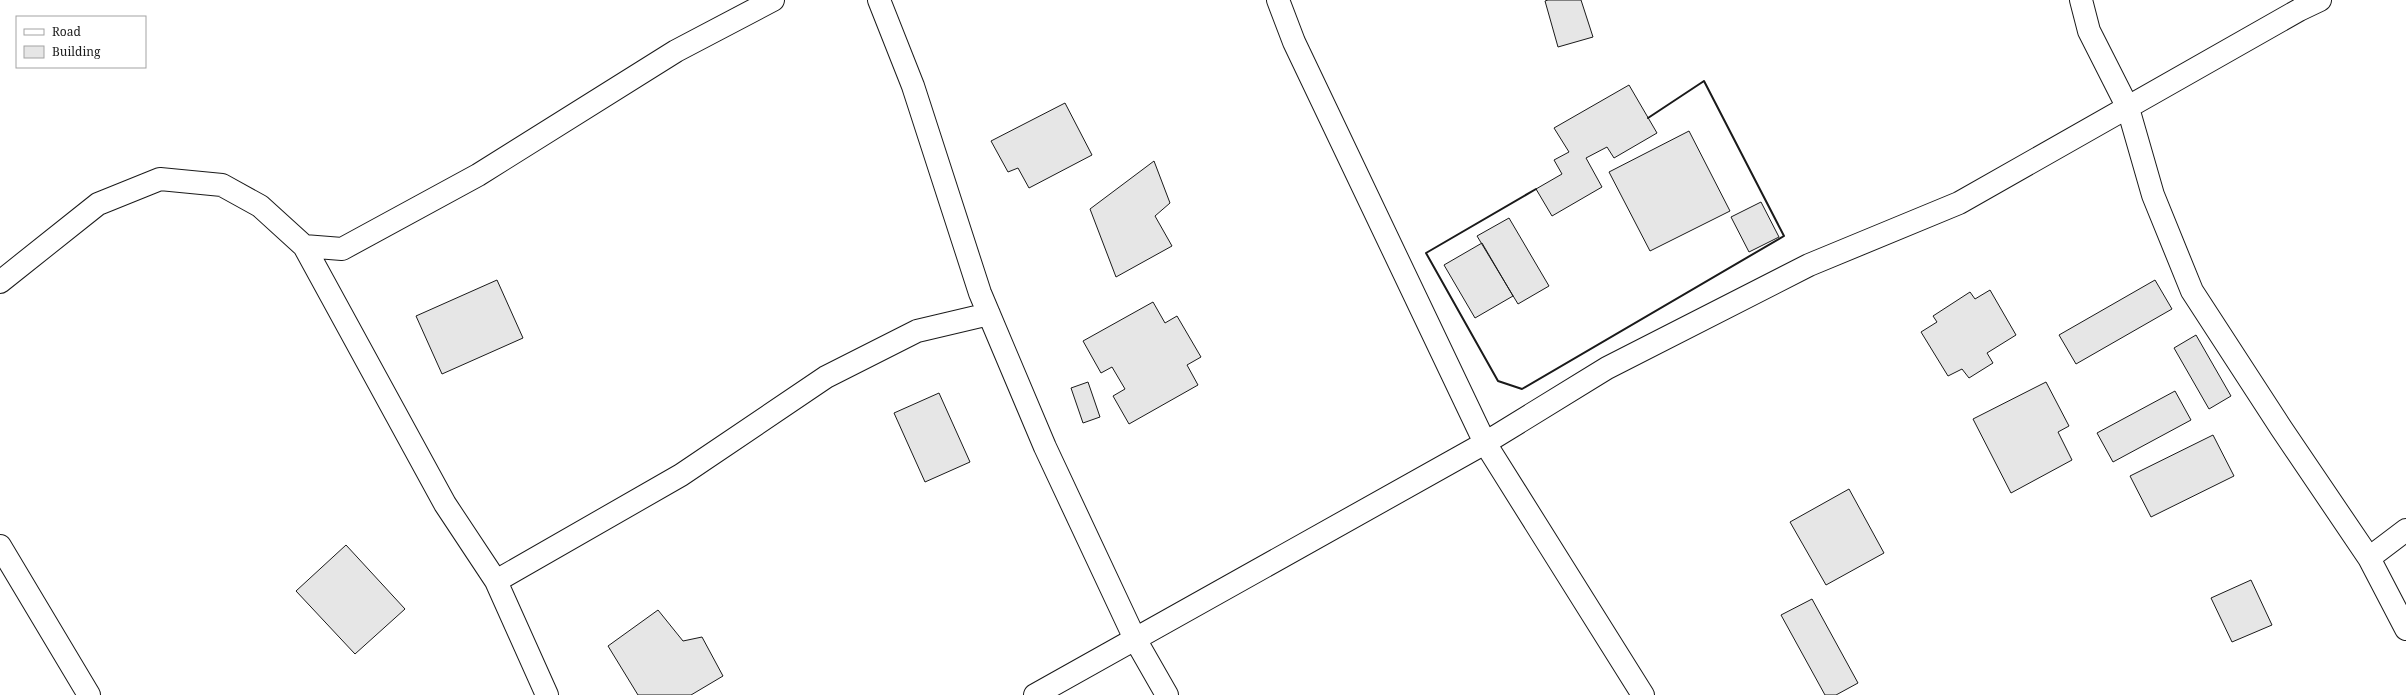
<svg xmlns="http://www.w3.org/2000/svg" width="2406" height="695" viewBox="0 0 2406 695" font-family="'Noto Serif',serif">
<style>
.building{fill:#e6e6e6;stroke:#1a1a1a}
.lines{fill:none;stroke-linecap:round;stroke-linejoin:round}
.street-casing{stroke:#1a1a1a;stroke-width:24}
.street{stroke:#fff;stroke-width:22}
.wall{stroke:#1a1a1a;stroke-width:2}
</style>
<rect width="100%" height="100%" fill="#fff"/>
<!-- building -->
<path class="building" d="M1548,0H1581L1593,37L1558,47L1545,1Z
M1629,85L1657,133L1614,158L1607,147L1586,158L1602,187L1552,216L1536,189L1562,174L1554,160L1569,152L1554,128Z
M1065,103L1092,155L1029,188L1018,168L1008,172L991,141Z
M1689,131L1730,211L1650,251L1609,172Z
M1154,161L1170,203L1155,216L1172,246L1116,277L1090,209Z
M1761,202L1779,237L1749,252L1731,217Z
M1509,218L1549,286L1518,304L1477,236Z
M1482,243L1513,296L1475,318L1444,265Z
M497,280L523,338L442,374L416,316Z
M2155,280L2172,309L2076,364L2059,335Z
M1990,290L2016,335L1987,353L1993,363L1969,378L1962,369L1948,376L1921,332L1937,322L1933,316L1970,292L1975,299Z
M1153,302L1165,323L1177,316L1201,357L1187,365L1198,385L1129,424L1113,396L1125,389L1112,367L1101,373L1083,341Z
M2196,335L2231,396L2209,409L2174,348Z
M1088,382L1100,417L1083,423L1071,388Z
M2046,382L2069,426L2058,432L2072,460L2011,493L1973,419Z
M2175,391L2191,420L2113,462L2097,433Z
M939,393L970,462L925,482L894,413Z
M2213,435L2234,476L2151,517L2130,476Z
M1849,489L1884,553L1826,585L1790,522Z
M346,545L405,609L355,654L296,591Z
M2251,580L2272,625L2232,642L2211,598Z
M1812,599L1858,683L1836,695H1825L1781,615Z
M658,610L683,641L702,637L723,676L691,695H638L608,646Z"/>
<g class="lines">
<defs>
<path id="street" d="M879,0L913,86L980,293L1045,447L1135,639L1167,695
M1278,0L1294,42L1485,443L1643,695
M2081,0L2089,31L2128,108L2153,195L2192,291L2281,428L2369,558L2406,629
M304,246L445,504L496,581L547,695
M0,282L98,204L160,179L222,185L260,206L304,246L342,249L478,175L676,51L773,0
M0,546L89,695
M2369,558L2406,530
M496,581L681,475L826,377L917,331L989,314
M1035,695L1485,443L1607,368L1809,265L1959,203L2299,10L2320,0"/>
</defs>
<!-- street casing -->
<use href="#street" class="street-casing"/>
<!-- street -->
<use href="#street" class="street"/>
<!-- wall -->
<path class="wall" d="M1536,189L1426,253L1498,381L1522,389L1784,236L1704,81L1648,118"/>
</g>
<!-- legend -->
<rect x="16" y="16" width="130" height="52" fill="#ffffff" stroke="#a3a3a3"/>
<rect x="24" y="29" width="20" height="6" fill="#ffffff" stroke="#a3a3a3"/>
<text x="52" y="36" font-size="12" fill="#1a1a1a">Road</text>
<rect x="24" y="46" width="20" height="12" fill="#e6e6e6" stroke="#a3a3a3"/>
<text x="52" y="56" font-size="12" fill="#1a1a1a">Building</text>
</svg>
